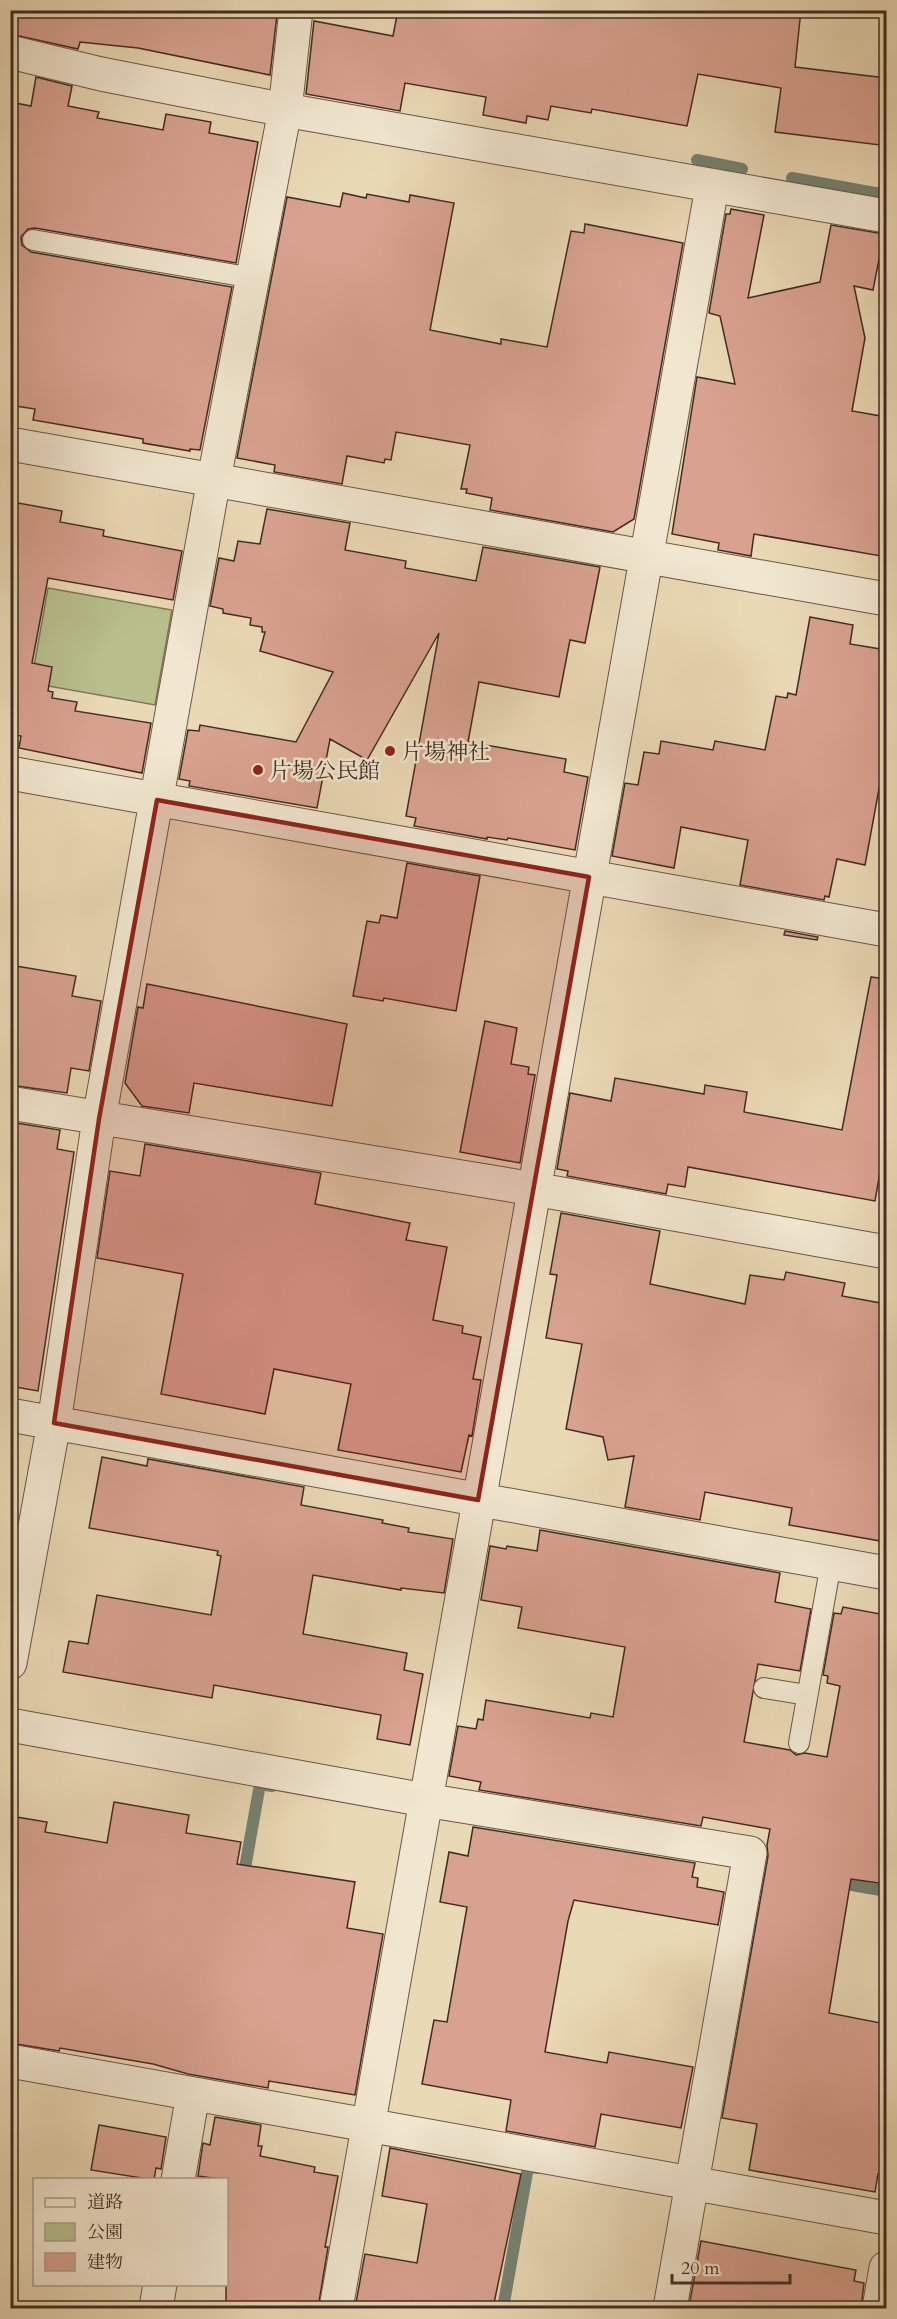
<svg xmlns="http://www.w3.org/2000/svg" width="897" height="2319" viewBox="0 0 897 2319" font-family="Cardo,'Noto Serif JP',serif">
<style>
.green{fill:#b8bf8d;stroke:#7c7658;stroke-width:1.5}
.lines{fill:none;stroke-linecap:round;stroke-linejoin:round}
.stream{stroke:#768272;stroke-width:12}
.building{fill:#d9a290;stroke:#412c23;stroke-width:1.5}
.service-casing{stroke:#6b5748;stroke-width:22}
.minor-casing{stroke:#6b5748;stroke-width:35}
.service{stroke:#f1e6cf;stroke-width:20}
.minor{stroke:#f1e6cf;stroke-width:33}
.marked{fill:#8f2418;fill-opacity:0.2;stroke:#8f2418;stroke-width:4.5;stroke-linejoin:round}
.poi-dot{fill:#8f2418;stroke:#f1e6cf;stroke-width:2}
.labels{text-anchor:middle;stroke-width:5;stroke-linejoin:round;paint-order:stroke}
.poi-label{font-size:22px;fill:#412c23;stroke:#f1e6cf;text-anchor:start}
</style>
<rect width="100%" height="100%" fill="#ead9b5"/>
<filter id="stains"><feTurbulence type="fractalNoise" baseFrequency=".00333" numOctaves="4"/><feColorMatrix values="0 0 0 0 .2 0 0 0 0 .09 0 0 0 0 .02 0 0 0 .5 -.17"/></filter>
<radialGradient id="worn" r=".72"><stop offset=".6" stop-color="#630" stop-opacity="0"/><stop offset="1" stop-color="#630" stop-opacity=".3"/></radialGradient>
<!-- green -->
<path class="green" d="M48,588L172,610L155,705L31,683Z"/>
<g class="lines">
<!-- stream -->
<path class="stream" d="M697,160L742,169
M792,178L886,195
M243,1879L260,1784L272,1786
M835,1882L886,1891
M503,2308L528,2167L539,2168"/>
</g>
<!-- building -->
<path class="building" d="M10,10H259L277,14L270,75L138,48L80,42L78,49L10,34Z
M398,10H801L795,67L886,78L880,145L775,132L781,88L698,74L687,126L592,109L591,113L551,106L548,120L527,116L526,123L483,115L486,97L405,83L400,111L306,94L314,21L393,36Z
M36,77L72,86L68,106L99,112L97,118L163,130L166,114L211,122L209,133L258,142L236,263L35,228L28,229L21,237L22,245L31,252L232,287L200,450L190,449V451L143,443V439L33,420L35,409L10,405V102L31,106Z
M343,193L366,198L367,194L409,202L410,195L454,203L430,330L501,344V339L547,347L571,231L584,233L585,224L683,243L634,519L613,532L490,510L492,498L466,493L467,489H461L470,445L396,432L391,460L385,459L384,463L347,456L342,484L274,472L275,465L237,458L287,197L340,207Z
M731,209L764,215L748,298L820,282L831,225L884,234L873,290L854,286L865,338L852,411L886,417V524L881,556L754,534L751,556L718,550L719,543L672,534L697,377L735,384L720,316L709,313L726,214H730Z
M18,503L62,511L60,522L104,530L103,536L182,551L173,600L48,578L32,663L52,667L48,691L53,692L52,698L77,702L75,711L151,723L142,773L19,748L21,736L10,734V516L15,517Z
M267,509L350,523L345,550L406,561L405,568L476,581L483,547L600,567L585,643L570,640L559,697L479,682L468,742L566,759L564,772L588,777L575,850L508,838L507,840L487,837V839L414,826L416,818L406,816L439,633L367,760L330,739L317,808L189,786L190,781L179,779L188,730L199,731L200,725L296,742L333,672L260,651L265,632H262V627L250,625L251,618L223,613V609L210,606L219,558L234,561L238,541L260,544Z
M810,617L853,625L850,644L886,650V751L865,865L837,859L829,897L825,896L824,900L740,885L748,840L681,827L674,868L612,856L625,783L638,785L644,752L659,754L661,741L713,750L715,741L765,750L776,696L787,698L788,693L796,695Z
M407,863L480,876L456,1011L384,998L383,1001L353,996L367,921L379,923L381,915L397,918Z
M785,931L818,937L817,940L784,935Z
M10,965L76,976L72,996L101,1001L89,1071L71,1068L67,1093L10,1085Z
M871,977L886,979V1138L875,1201L688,1167L685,1187L668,1184L666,1194L567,1176L568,1171L557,1169L570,1093L611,1101L615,1078L704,1094L705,1085L747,1092L744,1112L842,1130Z
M147,984L347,1024L332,1106L194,1083L189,1113L142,1106L125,1083L138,1007L143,1008Z
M485,1021L517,1028L511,1064L529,1067L528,1074L535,1075L520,1163L460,1152Z
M10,1122L60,1130L57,1149L74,1152L38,1391L10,1386Z
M145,1144L321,1173L315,1204L410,1223L406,1240L447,1247L433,1320L463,1326L462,1333L481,1337L473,1379L481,1380L472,1436L469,1435L461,1472L338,1450L351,1384L274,1369L265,1414L161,1394L183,1274L97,1258L110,1171L140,1176Z
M561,1213L660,1231L650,1284L745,1304L750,1275L784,1280L786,1272L845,1283L842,1296L886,1304V1542L789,1525L792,1508L705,1492L700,1520L625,1507L634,1456L608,1460L603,1437L566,1429L582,1344L546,1338L557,1275L550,1274Z
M102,1457L147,1466L148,1459L304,1487L301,1505L383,1520L382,1523L409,1528L408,1532L453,1539L444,1593L401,1588V1590L313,1575L303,1634L407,1653L404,1670L423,1674L410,1745L377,1739L381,1715L214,1685L212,1698L63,1672L69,1641L88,1644L97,1595L211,1615L221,1556L217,1555L218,1551L89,1528Z
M540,1530L780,1573L775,1602L811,1609L800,1671L758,1664L744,1742L790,1750L796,1755L805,1753L827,1757L840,1686L827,1683L828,1676L823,1675L834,1613L841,1614L843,1607L886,1615V1884L851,1879L829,2013L886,2024V2176L878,2174L875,2192L749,2170L757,2124L722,2118L768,1856L767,1845L770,1829L703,1817L701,1826L479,1790L481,1782L449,1776L458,1726L476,1729L478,1719L483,1720L486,1700L590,1718L591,1713L613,1717L625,1647L518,1628L522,1607L481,1600L490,1546L506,1549L507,1546L537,1551Z
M114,1802L189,1815L186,1833L241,1842L237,1864L355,1882L347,1928L383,1934L355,2095L269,2081L268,2088L188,2074L153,2064L60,2048L59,2051L10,2043V1816L47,1822L45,1832L107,1843Z
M473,1827L695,1863L692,1877L698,1878L697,1887L724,1892L718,1925L574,1900L568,1921L545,2052L607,2063L609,2052L693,2067L681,2128L601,2114L595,2147L506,2131L511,2100L422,2084L434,2020L447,2022L467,1907L440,1902L449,1852L468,1856Z
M215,2117L261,2125L258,2146H262L260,2156L315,2167L314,2172L338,2176L325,2247H328L318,2308H226V2180L198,2176L203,2143L210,2145Z
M99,2125L166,2137L161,2169L156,2168L154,2180L91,2170Z
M390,2148L521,2174L493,2308H455L412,2301L410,2308H355L365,2254L417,2263L427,2204L382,2196Z
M701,2241L856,2270L854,2281L864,2283L861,2308H731L690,2301Z"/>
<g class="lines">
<defs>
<path id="service" d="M33,240L253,278
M764,1688L807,1695
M799,1743L831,1563"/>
<path id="minor" d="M10,52L101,74L285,110L886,216
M10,444L886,599
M10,773L886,930
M10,1103L534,1189L886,1252
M10,1415L886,1573
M10,1663L54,1423L99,1119L214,479L285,110L296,10
M10,1725L425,1800L750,1853L670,2308
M10,2061L886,2218
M178,2180L193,2094
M156,2308L160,2284
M336,2308L712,187
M879,2308L886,2268"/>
</defs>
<!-- service casing -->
<use href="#service" class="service-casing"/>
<!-- minor casing -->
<use href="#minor" class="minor-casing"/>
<!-- service -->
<use href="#service" class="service"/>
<!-- minor -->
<use href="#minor" class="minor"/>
</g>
<!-- marked area -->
<path class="marked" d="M157,800L589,877L478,1500L54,1423L99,1119Z"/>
<!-- markers -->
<g class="poi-dot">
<circle cx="390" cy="751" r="6"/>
<circle cx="258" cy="770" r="6"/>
</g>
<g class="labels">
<!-- poi labels -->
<g class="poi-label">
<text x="402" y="759">片場神社</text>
<text x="270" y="778">片場公民館</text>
</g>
</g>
<!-- margin -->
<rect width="897" height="2319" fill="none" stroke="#ead9b5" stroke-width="36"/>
<rect x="12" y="12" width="873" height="2295" fill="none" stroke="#412c23" stroke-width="3"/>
<rect x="18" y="18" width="861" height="2283" fill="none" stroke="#412c23" stroke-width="1.5"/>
<!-- legend -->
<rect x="33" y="2178" width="195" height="108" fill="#f1e6cf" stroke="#ab9c8a" stroke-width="1.5"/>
<rect x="45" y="2198" width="30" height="9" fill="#f1e6cf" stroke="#ab9c8a" stroke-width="1.5"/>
<text x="87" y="2208" font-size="18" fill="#412c23">道路</text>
<rect x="45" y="2223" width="30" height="18" fill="#b8bf8d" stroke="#ab9c8a" stroke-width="1.5"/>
<text x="87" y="2238" font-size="18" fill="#412c23">公園</text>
<rect x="45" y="2253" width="30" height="18" fill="#d9a290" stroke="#ab9c8a" stroke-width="1.5"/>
<text x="87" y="2268" font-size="18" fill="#412c23">建物</text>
<!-- scale -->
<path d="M672 2274v9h118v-9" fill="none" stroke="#412c23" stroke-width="3"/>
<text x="681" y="2274" font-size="18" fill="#412c23" stroke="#f1e6cf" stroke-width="4.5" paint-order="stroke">20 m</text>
<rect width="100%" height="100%" filter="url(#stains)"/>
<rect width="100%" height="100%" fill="url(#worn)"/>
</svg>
